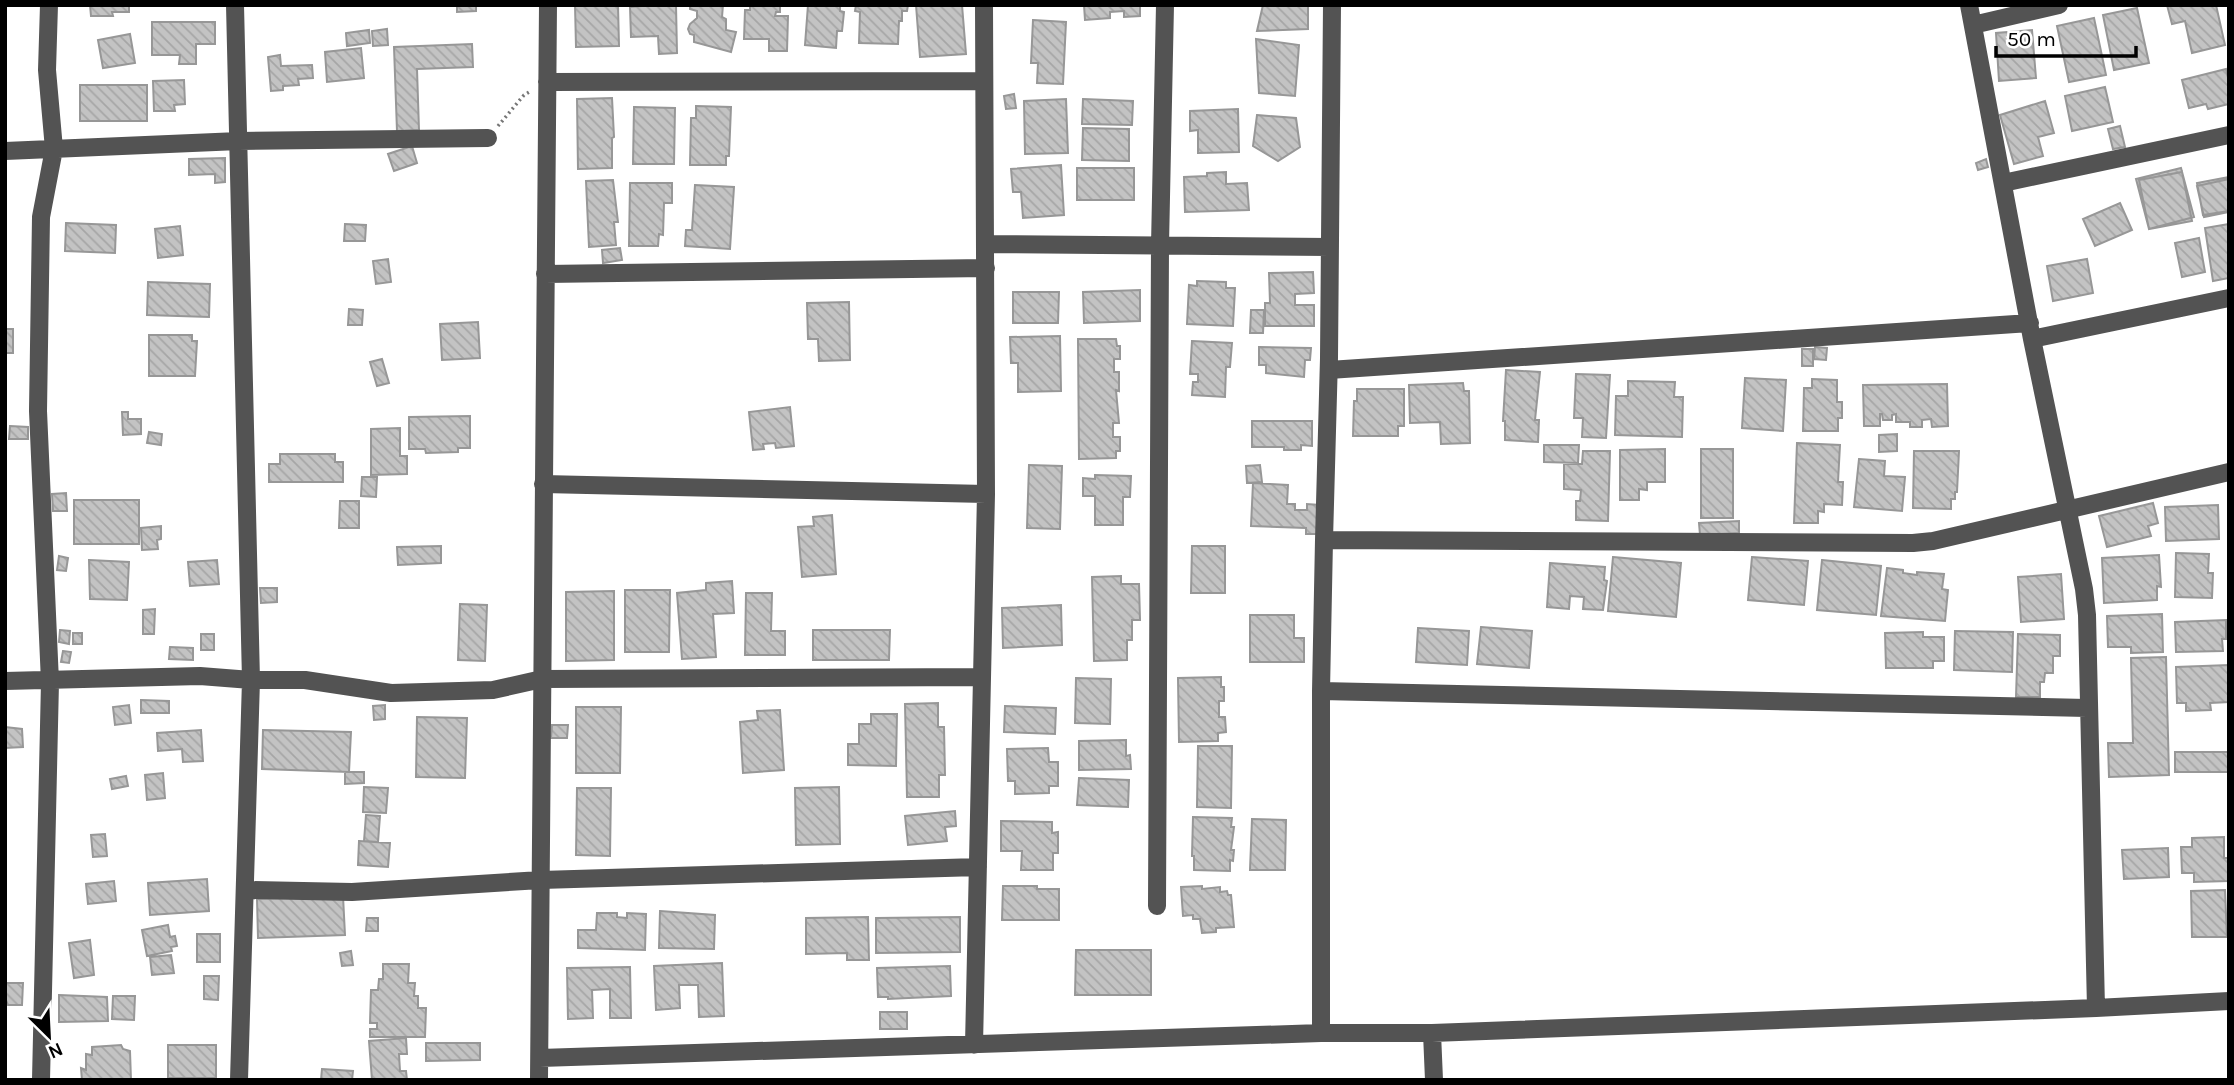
<svg xmlns="http://www.w3.org/2000/svg" width="2234" height="1085" viewBox="0 0 2234 1085" font-family="Karla,sans-serif">
<style>
.building{fill:url(#building-back-hatch);stroke:#979797;stroke-width:2}
.lines{fill:none;stroke-linecap:round;stroke-linejoin:round}
.path{stroke:#757575;stroke-width:3.5;stroke-dasharray:2 3.5;stroke-linecap:butt}
.minor{stroke:#535353;stroke-width:18}
</style>
<defs>
<pattern id="building-back-hatch" width="6" height="6" patternUnits="userSpaceOnUse" patternTransform="scale(1.75)"><rect width="6" height="6" fill="#c3c3c3"/><path d="M-1 5l2 2M0 0l6 6M5-1l2 2" fill="none" stroke="#a6a6a6"/></pattern>
</defs>
<rect width="100%" height="100%" fill="#fff"/>
<!-- building -->
<path class="building" d="M90,5H129V12H112L113,16H91Z
M457,5H476V11L457,12Z
M575,5H618L619,46L576,47Z
M654,5H676L677,53L659,54L658,36L631,37L630,7Z
M690,5H723L722,17L726,19V30L736,32L731,52L694,42V35L690,34L688,29L690,24L697,18V11L690,9Z
M750,5H780V12H776L775,16H788L787,51H769V39H744L745,10H750Z
M808,5H840V11L844,12L842,31H837L836,48L805,45Z
M856,5H908L907,11H902V21H899L898,44L859,43L860,12L855,11Z
M916,5H962L966,54L920,57Z
M1084,5H1140V16L1124,17V11L1110,12V18L1085,20Z
M1263,5H1308V29L1257,31Z
M2167,5H2216L2225,45L2192,53L2185,21L2172,24Z
M2137,8L2149,63L2114,70L2103,15Z
M2094,18L2106,75L2069,82L2057,26Z
M1033,20L1066,22L1063,84L1037,83L1038,63H1031Z
M152,22H215V44H196V64H179L180,55H152Z
M387,29L388,45L373,46L372,31Z
M369,30L370,43L347,46L346,33Z
M2032,30L2036,78L1999,81L1996,33Z
M130,34L135,63L103,68L98,40Z
M1256,39L1299,45L1295,96L1259,93Z
M472,44L473,67L417,69L419,130L397,131L394,47Z
M361,48L364,78L327,82L325,52Z
M280,55L281,66L312,65L313,78L298,79L299,85L283,86V90L271,91L268,57Z
M2226,69L2229,82V104L2208,109L2206,104L2189,108L2182,80Z
M184,80L185,104L174,105L175,111H154L153,81Z
M80,85H147V121H80Z
M2105,87L2113,122L2072,131L2065,96Z
M1014,94L1016,108L1006,109L1004,96Z
M612,98L614,137L612,138V168L578,169L577,99Z
M1066,99L1068,153L1025,154L1024,101Z
M1083,99L1133,101L1132,125L1082,124Z
M2045,101L2054,133L2038,137L2043,156L2014,164L2000,115Z
M696,106L731,107L729,156H726V165H690L691,118H696Z
M634,107L675,108L674,164H633Z
M1238,109L1239,152L1198,153V130L1190,131V111Z
M1257,115L1296,118L1300,147L1278,161L1253,146Z
M2120,126L2125,147L2113,149L2108,129Z
M1083,128L1129,129V161L1082,160Z
M412,146L417,163L394,171L388,154Z
M225,158V182L215,183V174L189,175V159Z
M1986,159L1988,167L1978,170L1976,163Z
M1061,165L1064,215L1023,218L1021,192H1013L1011,169Z
M1077,168H1134V200H1077Z
M2181,168L2194,217L2149,229L2136,179Z
M1226,172V184L1247,183L1249,210L1185,212L1184,177L1207,176V173Z
M2182,172L2192,221L2149,229L2139,180Z
M2229,177V211L2203,215L2197,183Z
M2229,179V212L2204,217L2197,186Z
M613,180L618,222H614L616,245L589,247L586,181Z
M630,183H672V203H664L663,235L659,234L658,246H629Z
M695,185L734,187L730,249L685,246L686,230H692Z
M2120,203L2132,230L2095,246L2083,219Z
M66,223L116,225L115,253L65,251Z
M345,224L366,225L365,241H344Z
M2229,224V278L2213,281L2205,228Z
M180,226L183,255L158,258L155,229Z
M2199,238L2205,272L2182,277L2175,243Z
M620,248L622,260L603,263L602,250Z
M388,259L391,282L376,284L373,261Z
M2087,259L2093,293L2053,301L2047,266Z
M1313,272L1314,293L1295,294V305H1314V326H1265V303H1270L1269,273Z
M1197,281L1226,282V288H1235L1233,326L1187,324L1189,285L1197,286Z
M148,282L210,284L209,317L147,315Z
M1140,290V321L1084,323L1083,292Z
M1013,292H1059L1058,323H1013Z
M849,302L850,360L819,361L818,339H808L807,303Z
M349,309L363,310L362,325H348Z
M1251,310H1264L1263,333H1250Z
M478,322L480,358L442,360L440,324Z
M5,329H13V353H5Z
M149,335H192V341H197L195,376H149Z
M1060,336L1061,391L1018,392V363H1011L1010,337Z
M1078,339H1116L1117,346H1120V359H1114V372H1119V391L1116,390L1119,423H1113V437H1120V451H1116V458L1079,459Z
M1192,341L1232,343L1230,367H1226L1225,397L1192,395L1193,382H1198V374H1190Z
M1259,347L1311,348L1310,360H1305L1304,377L1266,373V365H1259Z
M1815,347L1827,348L1826,360L1814,359Z
M1802,349H1813V366H1802Z
M382,359L389,383L377,386L370,362Z
M1506,370L1540,372L1535,420H1539L1538,442L1505,440V421H1503Z
M1576,374L1610,375L1606,438L1582,437L1583,418H1574Z
M1745,378L1786,380L1783,431L1742,428Z
M1812,379L1837,380V402H1842V418H1838V431H1803L1804,388H1812Z
M1628,381L1675,382L1674,397H1683L1682,437L1615,435L1616,396H1628Z
M1463,383L1464,391H1469L1470,443L1441,444L1440,422L1410,423L1409,385Z
M1947,384L1948,426L1932,427L1931,419L1922,420V427H1910V422H1896V414L1892,415V420H1883L1882,414H1880V426H1864L1863,385Z
M1357,389H1404V426H1398V436H1353L1354,401H1357Z
M790,407L794,446L776,448L775,443L763,444L764,449L753,450L749,412Z
M122,412H128V419H141V434L123,435Z
M470,416V448H458V452L426,453L425,449H409V417Z
M1252,421H1312V446L1301,445V450H1284V447H1252Z
M10,426L28,427V439H9Z
M400,428V456H407V474L371,475V429Z
M149,432L162,434L161,445L147,443Z
M1897,434V451L1879,452V435Z
M1797,443L1840,445L1838,482H1843L1842,505L1824,504V512L1818,511V523H1794Z
M1544,445H1579L1578,463L1544,462Z
M1665,449V482H1647V490L1639,489V500H1620V450Z
M1701,449H1733V518H1701Z
M1583,451H1610L1608,521L1576,520V501H1580L1581,490L1564,489V464H1582Z
M1914,451H1959L1957,492H1955V499H1951V509L1913,508Z
M280,454H335V462H343V482H269V464H280Z
M1859,459L1885,461L1884,476L1905,477L1902,511L1854,507Z
M1029,465L1062,466L1060,529L1027,528Z
M1260,465L1262,482L1247,483L1246,466Z
M1095,475L1131,476L1130,497H1123V525H1095V496H1083V478L1095,479Z
M362,477H377L376,497L361,496Z
M1253,483L1288,485L1287,504H1295V510H1307V504L1320,505L1319,534H1306V528L1251,526Z
M66,493L67,511H53L52,494Z
M74,500H139V544H74Z
M340,501H359V528H339Z
M2153,503L2158,523L2148,526L2151,536L2107,547L2099,516Z
M2218,505L2219,539L2166,541L2165,507Z
M832,515L836,574L802,577L798,527L814,526L813,517Z
M1739,521V533L1700,535L1699,523Z
M161,526V539L157,540L158,549L142,550L141,528Z
M441,546V563L398,565L397,547Z
M1192,546H1225V593H1191Z
M2176,553L2209,554L2208,573H2213L2212,598L2175,597Z
M2159,555L2161,587L2157,586V600L2104,603L2102,558Z
M59,556L68,558L66,571L57,570Z
M1613,557L1681,563L1676,617L1608,611Z
M1752,557L1808,561L1804,605L1748,600Z
M89,560L129,562L127,600L90,599Z
M217,560L219,584L190,586L188,562Z
M1822,560L1881,566L1876,615L1817,610Z
M1550,563L1605,567L1604,580L1607,581L1603,610L1583,609L1584,597L1570,596L1569,609L1547,607Z
M1887,568L1903,570V573L1917,575V572L1944,574L1942,589L1948,590L1945,621L1881,616Z
M2061,574L2064,619L2021,622L2018,577Z
M1121,576V584H1139L1140,620H1132V640H1127V660L1094,661L1092,577Z
M732,581L734,613L713,614L716,657L682,659L677,593L706,590V583Z
M260,588H277V602L261,603Z
M625,590H670L669,652H625Z
M614,591V660L566,661V592Z
M746,593H772L771,631H785V655H745Z
M460,604L487,605L485,661L458,660Z
M1061,605L1062,645L1003,648L1002,608Z
M155,609L154,634H143V610Z
M2162,614L2163,652L2131,653V647H2108L2107,616Z
M1250,615H1294V638H1304V662H1250Z
M2226,620V639H2222L2223,651L2176,652L2175,622Z
M1481,627L1532,631L1529,668L1477,664Z
M1418,628L1469,631L1467,665L1416,662Z
M60,630L70,631L69,644L59,642Z
M813,630H890L889,660H813Z
M1955,631L2013,632L2012,672L1954,670Z
M1923,632V637H1944V661H1933V668H1886L1885,633Z
M73,633H82V644H73Z
M201,634H214V650H201Z
M2018,634L2060,635V656H2053V673H2045L2044,682H2040V697H2016Z
M170,647L193,648V660L169,659Z
M63,651L71,652L69,663L61,662Z
M2166,657L2169,775L2109,777L2108,743H2133L2131,658Z
M2229,665V702L2210,703L2211,710L2186,711V703H2177L2176,667Z
M1221,677V687H1224V701H1219V717H1225L1226,732L1218,733V741L1179,742L1178,678Z
M1076,678L1111,679L1110,724L1075,723Z
M141,700L169,701V713H141Z
M938,703V727H944L945,775H939V797H907L905,704Z
M129,705L131,723L115,725L113,707Z
M385,705V719L374,720L373,706Z
M1005,706L1056,708L1055,734L1004,732Z
M576,707H621L620,773H576Z
M780,710L784,770L743,773L740,722L758,720L757,711Z
M871,714H897L896,766L848,765V744H859V724H871Z
M417,717L467,718L465,778L416,777Z
M552,725H568L567,738H551Z
M5,727L22,729L23,747L5,748Z
M201,730L203,761L183,762L182,749L158,751L157,733Z
M263,730L351,732L349,772L262,769Z
M1126,740V756L1130,755L1131,769L1079,770V741Z
M1198,746H1232L1231,808L1197,807Z
M1048,748L1049,762H1058V786H1049V793L1015,794V781H1008L1007,749Z
M2175,752H2229V772H2175Z
M345,772H364V783L345,784Z
M163,773L165,798L147,800L145,775Z
M126,776L128,786L112,789L110,779Z
M1079,778L1129,780L1128,807L1077,805Z
M364,787L388,788L386,813L363,812Z
M839,787L840,844L796,845L795,788Z
M577,788H611L610,856L576,855Z
M955,811L956,826L945,827L947,841L908,845L905,816Z
M366,815L380,816L378,842L364,841Z
M1193,817L1232,818L1231,827H1234L1231,850H1234L1233,861L1230,860V871L1194,870V856H1192Z
M1252,819L1286,820L1285,870H1250Z
M1001,821L1052,822V833L1058,832V853H1053V870H1021L1022,851H1001Z
M105,834L107,856L93,857L91,835Z
M2224,837V858H2229V881L2194,882V873H2182L2181,847H2192V838Z
M359,841L390,843L388,867L358,865Z
M2168,848L2169,877L2124,879L2122,850Z
M207,879L209,911L150,915L148,883Z
M114,881L116,901L88,904L86,884Z
M1003,886H1037V889H1059V920H1002Z
M1202,886V889L1220,887V892L1227,891L1228,895H1231L1234,927L1216,928V932L1202,933L1200,919H1193V915L1183,916L1181,887Z
M2225,890L2227,937H2192L2191,891Z
M343,896L345,935L258,938L257,899Z
M660,911L715,915L714,949L659,948Z
M597,913H617V917L627,918V913L646,914L645,950L578,948V930H596Z
M868,917L869,960H847V953L806,954V918Z
M960,917V952L876,953V918Z
M367,918H378V931H366Z
M168,925L170,937L175,936L177,946L171,947L172,951L147,956L142,930Z
M197,934H220V962H197Z
M90,940L94,975L74,978L69,943Z
M1076,950H1151V995H1075Z
M351,951L353,965L342,966L340,953Z
M171,955L174,973L152,975L150,957Z
M722,963L724,1016L699,1017L698,985H679L680,1008L656,1010L654,966Z
M383,964H409L408,983H415L414,996H418V1008H426L425,1037H370V1029H377V1023H370L371,990H378L379,979H383Z
M950,966L951,996L888,999V997H878L877,968Z
M630,967L631,1018H610V989L592,990L593,1018L568,1019L567,968Z
M204,976H219L218,1000L204,999Z
M5,983H23L22,1005H8L5,998Z
M59,995L107,997L108,1021L59,1022Z
M113,996H135L134,1020L112,1019Z
M880,1012H907V1029H880Z
M406,1038L407,1054H399L400,1071H406L407,1080H372L369,1041Z
M426,1043H480V1060L426,1061Z
M121,1045L123,1049L130,1051L131,1080H82L81,1068L86,1070V1054L92,1055V1047Z
M168,1045H216V1078H168Z
M322,1069L353,1071L352,1080H321Z"/>
<g class="lines">
<!-- path -->
<path class="path" d="M498,126L524,95L531,91"/>
<!-- minor -->
<path class="minor" d="M235,5L251,680L239,1080
M1332,5L1329,358L1324,540L1913,543L1933,541L2229,472
M1969,5L2032,339L2084,589L2087,615L2096,1008
M1973,25L2059,5
M547,82L984,81
M5,151L239,141L488,138
M2003,183L2229,135
M986,244L1330,247
M545,274L986,268
M2032,339L2229,298
M1329,370L2030,323
M543,484L986,494
M5,681L200,676L251,680H305L391,693L493,690L542,679L982,677
M1321,691L2087,708
M245,886L248,890L352,892L541,880L978,867
M1157,906L1160,245L1165,5
M1321,1033V691L1324,540
M1432,1033L1434,1080
M974,1045L986,494L984,5
M540,1058L1321,1033H1432L2096,1008L2229,1001
M41,1080L50,682L38,411L41,217L54,149L47,70L49,5
M539,1080L548,5"/>
</g>
<!-- border -->
<rect width="2234" height="1085" fill="none" stroke="#000000" stroke-width="14"/>
<!-- north arrow -->
<g transform="translate(49 1036) rotate(156)" stroke="#ffffff" stroke-width="5" paint-order="stroke">
<path d="M0-5L12 26L0 18L-12 26Z" fill="#000000"/>
<text y="-10" font-size="19" font-weight="bold" text-anchor="middle" fill="#000000">N</text>
</g>
<!-- scale -->
<path d="M1996 46v10h140v-10" fill="none" stroke="#000000" stroke-width="3.5"/>
<text x="2007" y="46" font-size="21" fill="#000000" stroke="#ffffff" stroke-width="5" paint-order="stroke">50 m</text>
</svg>
